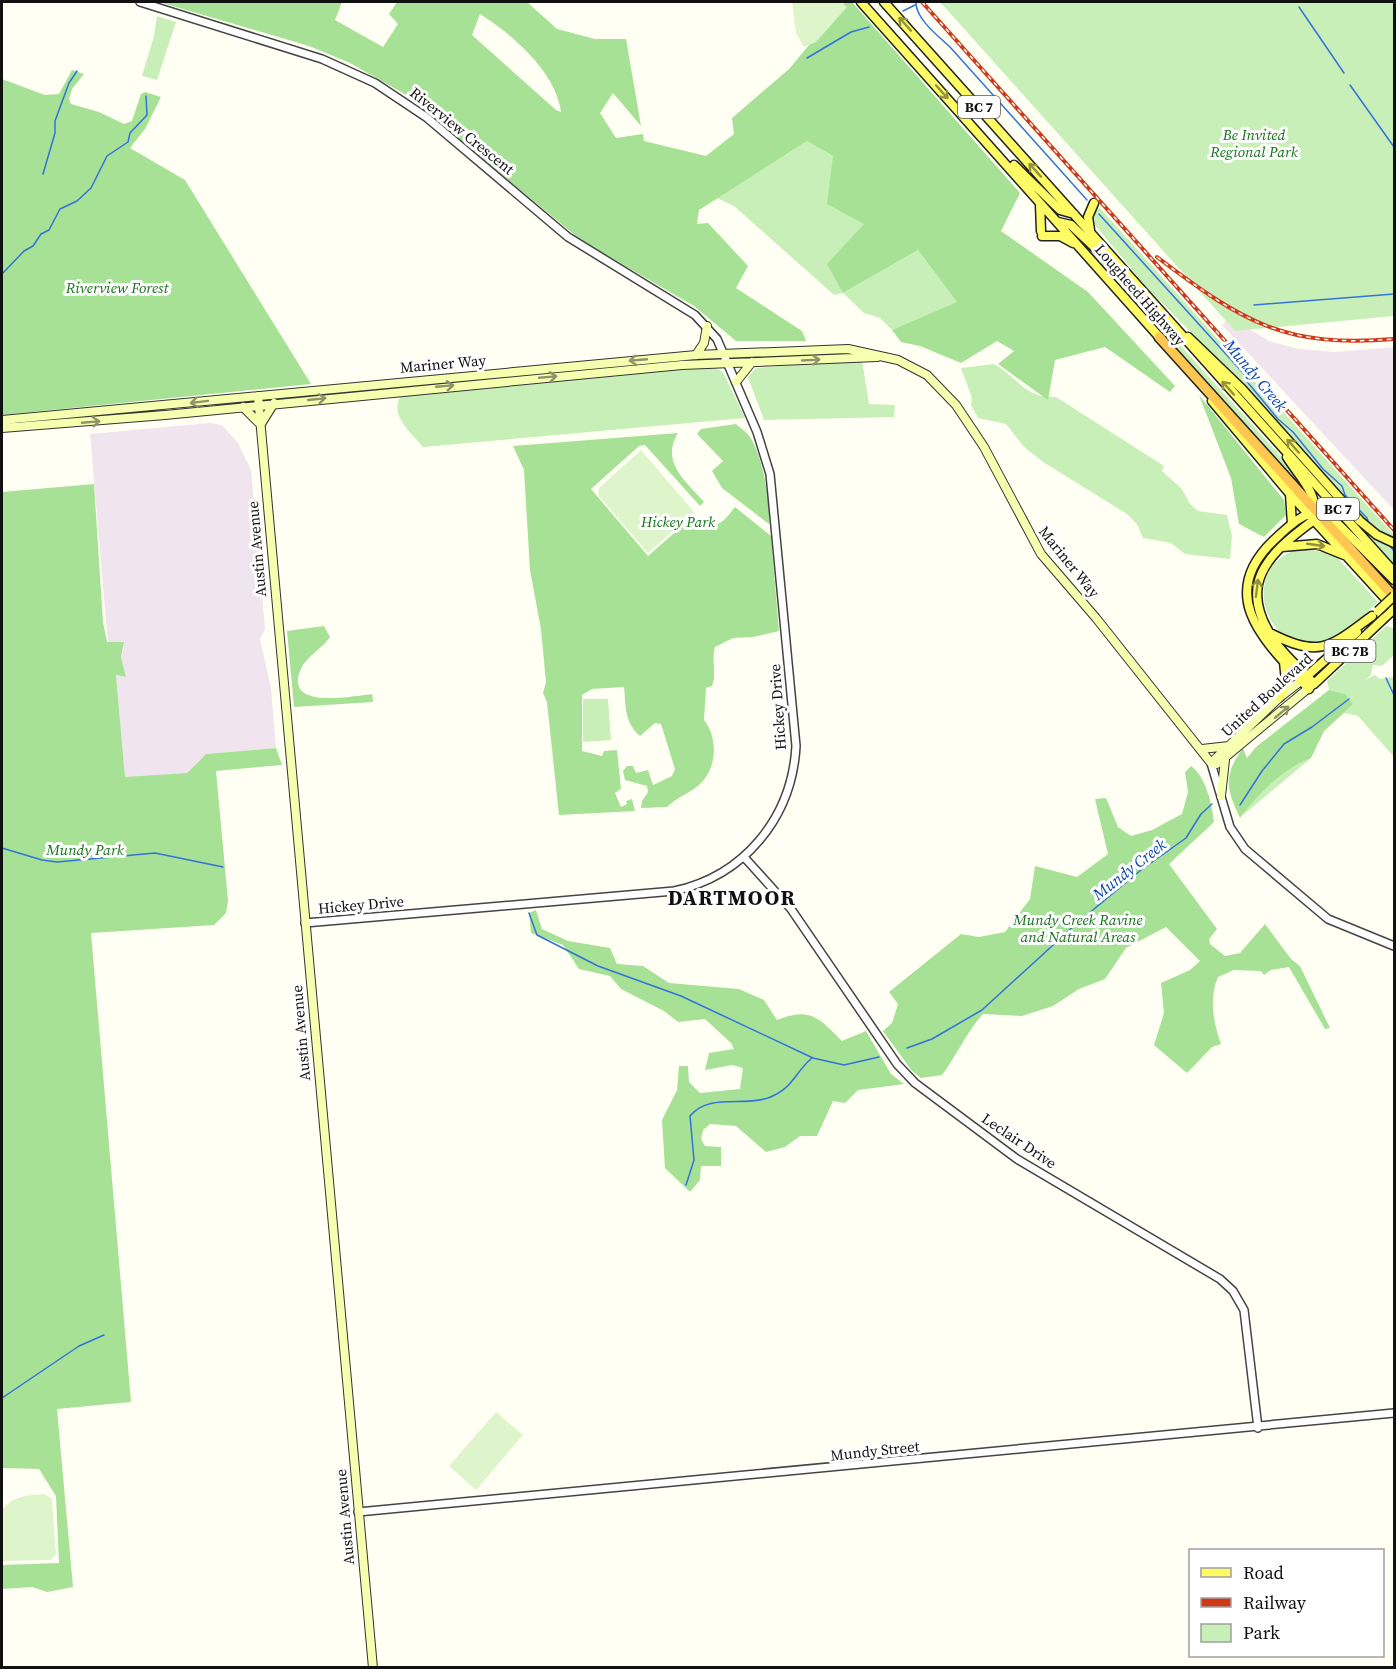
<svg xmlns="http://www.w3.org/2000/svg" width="1396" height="1669" viewBox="0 0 1396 1669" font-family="'Source Serif 4',serif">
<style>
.industrial{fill:#f0e5ee}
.green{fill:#c9efb9}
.forest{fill:#a7e196;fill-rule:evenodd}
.pitch{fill:#def5cb}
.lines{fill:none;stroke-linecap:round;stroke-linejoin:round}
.stream{stroke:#3273db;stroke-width:1.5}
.tertiary-casing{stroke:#444;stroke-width:10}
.secondary-casing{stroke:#333;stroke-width:10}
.primary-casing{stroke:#222;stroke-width:11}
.motorway-casing{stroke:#222;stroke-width:12}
.tertiary{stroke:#fff;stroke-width:7}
.secondary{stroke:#f6ffaf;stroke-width:8}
.primary{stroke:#fffb64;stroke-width:8}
.motorway{stroke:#ffc752;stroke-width:9}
.rail-casing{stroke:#d13818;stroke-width:4}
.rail{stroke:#fff;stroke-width:1.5;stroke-dasharray:4.5;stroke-linecap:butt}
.primary-bridge-casing{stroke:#222;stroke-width:11;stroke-linecap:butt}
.primary-bridge{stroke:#fffb64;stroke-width:8}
.oneway{stroke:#94923f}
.oneway2{stroke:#8f9468}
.labels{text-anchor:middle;stroke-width:6;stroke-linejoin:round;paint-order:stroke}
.shield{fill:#fff;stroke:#585858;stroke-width:1.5}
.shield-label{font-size:14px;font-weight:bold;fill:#111}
.street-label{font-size:15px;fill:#111;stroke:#fff}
.park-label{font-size:15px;font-style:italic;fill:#187119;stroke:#fff}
.water-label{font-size:16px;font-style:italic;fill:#0a44b2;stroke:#fff}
.district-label{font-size:21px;font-weight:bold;letter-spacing:1.5px;fill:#111;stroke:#fff}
</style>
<rect width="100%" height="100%" fill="#fffff4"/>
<!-- industrial -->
<path class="industrial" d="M1230,317L1269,341L1299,349L1335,352L1394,347V510L1222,325Z
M210,423L222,425L238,443L251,470L265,629L260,639L271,688L276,748L206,754L187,773L125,778L116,675L125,677L121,657L124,648L123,642L108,643L90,434Z"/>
<!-- green -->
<path class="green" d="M940,2H1394V316L1235,331Z
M157,16L176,22L157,80L142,76L154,36Z
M807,141L833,156L865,224L843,293L918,250L958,303L892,330L880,318L864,313L843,293L834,295L734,206L717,198Z
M1099,207L1394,535V565L1256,398L1149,290L1094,224L1092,216Z
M1089,245L1277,452L1304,487L1302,489L1086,248Z
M862,360L869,404L895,405L894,417L764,420L748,377L756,368Z
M994,364C1019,378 1025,399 1056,397L1164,466L1162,471L1182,489L1190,504L1198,511L1227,515L1232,536L1230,559L1185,554L1171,543L1143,538L1137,524L1127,514L1043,462L1024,447L1006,424L978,418L971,405L972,398L961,368Z
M711,367L722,371L725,376L745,418L423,447C411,432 390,417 400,397Z
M1303,548L1335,555L1378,602C1366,613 1353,627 1339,635C1265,674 1232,562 1303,548Z
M1386,626L1394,628V655L1382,666L1373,665L1371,675L1365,680L1375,675L1380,679L1393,677L1394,674V757L1358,716L1344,713L1324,731L1310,759L1243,815L1237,797L1344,694L1329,690L1327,681Z
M583,699H608L611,740L583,742Z"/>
<!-- forest -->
<path class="forest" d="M159,2H342L335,20L383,47L398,24L389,14L397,2H527L557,29L595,39H626L641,126L613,93L600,113L616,138L643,134L644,141L706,156L734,134L732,118L789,69L845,2H852L1020,193L1001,231L1088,292L1175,386L1170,392L1105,347L1055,360L1048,400L998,364L1014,351L997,341L961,363L920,346L901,342L892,330L957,302L918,250L843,293L827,264L864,224L827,204L833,156L807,141L699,210L697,224L708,223L748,266L736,288L802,331L806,341H736L694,306L582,241L403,93L350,63L309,46ZM480,14C512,34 556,72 561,112L556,110L472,35Z
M72,70L84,74L72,89L69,99L71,104L99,112L124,124L132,121L141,94L145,92L161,97L145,129L130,148L185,180L311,384L2,415V79L45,95L59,94Z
M1199,395L1284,500L1286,515L1264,537L1239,524L1231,478Z
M736,424C740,428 747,432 750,437C762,454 771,503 769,524L722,488L712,471L723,461L697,434L701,429Z
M678,433C660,462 686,481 704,502L700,506L645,445L639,446L591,489L648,556L689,520C710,515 709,542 735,507L771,536L779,631L753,637L733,638L715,647C711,660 717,674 712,686L706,688L704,720C717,736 718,765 702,782C693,792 677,797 667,807L641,808L642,801L648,792L647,786L625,780L623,771L627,766H633L636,773L648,770L653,785L672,776L675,769L661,724L655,723L640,736C624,722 626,706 624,687L592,689L582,695V751L602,756L604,751L617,750L621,789L615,793L621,807L627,804L626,801L632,799L635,811L559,815L547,702L543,693L546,682L541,629L530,570L524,470L513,446Z
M94,484L103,622L107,642H124L121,657L126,677L116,675L125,777L187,773L206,754L276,748L282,765L216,771L228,901L226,913L214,925L91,933L131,1402L57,1409L73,1587L47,1592L32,1587L2,1589V1565L59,1563L56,1496L39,1469L2,1468V492Z
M324,626L330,637C320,651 305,657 300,671C285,710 354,696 372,694L373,702L294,707L287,631Z
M1329,690L1345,694L1353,704L1324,731L1311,758C1283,768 1257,795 1240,818C1226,788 1223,776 1243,748L1247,758L1256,747Z
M1191,766C1206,777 1212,804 1214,822L1169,864L1217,929L1209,939L1210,944L1225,956L1240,953L1265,924L1291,959L1300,966L1330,1028L1325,1029L1289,967L1271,970L1264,975L1261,971L1234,970L1218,977C1209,998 1213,1022 1221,1044L1212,1047L1187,1073L1154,1045L1164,1013L1161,983L1190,970L1200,961L1166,927L1126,948L1105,979L1079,989L1053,1006L1022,1016L983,1014C966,1033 957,1055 942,1075L921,1078L912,1071L883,1031L892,1023L898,1004L889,992L961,934L979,937L1005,932L1030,899L1035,866L1077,877L1108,854L1095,799L1106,798L1118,827L1131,836L1152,830L1182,814L1188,792L1185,772Z
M536,910L542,929L568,941L610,948L617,964L643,966L669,983L739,989L764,1000L777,1020C810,1007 818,1017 842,1041L866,1031L891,1074L904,1084L858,1090L845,1103L833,1101L817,1136H800L785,1147L766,1152L736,1126L710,1124L703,1130L701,1139L705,1146L721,1147V1166H701L700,1180L690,1192L665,1168L662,1120L677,1090L679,1066H688L689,1082L700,1093L740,1089L743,1068L732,1065L705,1070L709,1053L734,1049L731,1043L705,1019L678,1022L664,1011L621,989L610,976L579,969L563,945L531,933L529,913Z"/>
<!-- pitch -->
<path class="pitch" d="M792,2H841L847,7L816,42L804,47L796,33Z
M641,450L694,512L648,553L598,495L599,488Z
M496,1412L523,1435L476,1490L449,1466Z
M44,1494L52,1499L56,1554L51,1560L2,1561V1511C10,1496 29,1495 44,1494Z"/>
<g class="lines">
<!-- stream -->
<path class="stream" d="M916,2C915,18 938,36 950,47L1087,200
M1299,7L1344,73
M903,11L915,5
M807,58L851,32L869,27
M1350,85L1394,147
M43,174L55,133V121L69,83L77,71
M1099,214L1244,374V378L1278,419L1293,432L1323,469L1342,486L1345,495L1367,518L1369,525
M2,274L24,251L33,246L41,234L49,230L60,209L77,201L91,188L107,156L128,142L130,133L147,115L146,96
M1254,305L1394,294
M1389,545L1394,551
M1386,678L1394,695
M1240,805L1262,771L1284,744L1312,727L1349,699
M2,848L42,860L57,862L155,853L223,867
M529,913L537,935L598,966L681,996L813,1058L844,1065L879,1057
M907,1048L932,1039L982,1010L1076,924L1141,870L1186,838L1201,814L1212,804
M686,1185L694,1160L690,1116C709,1093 742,1107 768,1098C794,1088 794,1073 812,1058
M2,1398L79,1346L104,1335"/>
<defs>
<path id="tertiary" d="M140,2L322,59L375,83L426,117L568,237L695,315L717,339L757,432L770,474L796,746C792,818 744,876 674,891L305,923
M1211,763L1230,827L1245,849L1328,919L1394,946
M744,857L791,909L897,1064L915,1083L1017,1159L1220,1279L1233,1291L1244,1310L1258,1428
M358,1512L1394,1413"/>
<path id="secondary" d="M696,355L704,343L707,326
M736,382L752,362
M258,396L373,1668
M243,407L260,424
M2,420L696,355L848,349L898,360L927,375L956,405L984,447L1041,554L1096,618L1211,763L1280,697L1306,677
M261,424L274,403
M2,428L165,415L682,365L877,357
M1202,749L1229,746
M1217,764L1311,686
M1221,796L1225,760"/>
<path id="primary" d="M861,2L1162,340
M884,2L1394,572
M1014,165L1060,210L1074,214
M1040,204L1041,231
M1058,222L1071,225L1113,265
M1090,230L1088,217L1094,203
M1042,236H1060L1073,243
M1188,337L1242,389L1360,521L1377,535L1394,543
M1212,401L1290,494L1394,608
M1287,457C1300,478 1319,493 1314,520C1266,555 1235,586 1276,643C1287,658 1302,670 1314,684L1394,609
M1290,494L1292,524
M1282,547L1317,544L1344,555
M1272,634C1321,659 1331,646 1372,616
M1307,676L1357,632
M1309,689C1268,644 1214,598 1273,541C1288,527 1302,513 1323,509L1394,580
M1280,697L1286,681L1284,662"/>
<path id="motorway" d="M1159,337L1394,597"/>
</defs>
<!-- tertiary casing -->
<use href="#tertiary" class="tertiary-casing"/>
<!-- secondary casing -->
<use href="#secondary" class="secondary-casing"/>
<!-- primary casing -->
<use href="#primary" class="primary-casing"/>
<!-- motorway casing -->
<use href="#motorway" class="motorway-casing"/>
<!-- tertiary -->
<use href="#tertiary" class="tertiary"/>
<!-- secondary -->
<use href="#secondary" class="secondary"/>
<!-- primary -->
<use href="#primary" class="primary"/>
<!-- motorway -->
<use href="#motorway" class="motorway"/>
<defs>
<path id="rail" d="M922,2L1394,530
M1157,257C1243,322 1284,348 1394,339"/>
</defs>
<!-- rail casing -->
<use href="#rail" class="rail-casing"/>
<!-- rail -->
<use href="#rail" class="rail"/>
<defs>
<path id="primary-bridge" d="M1378,611L1394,596"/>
</defs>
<!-- primary-bridge casing -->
<use href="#primary-bridge" class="primary-bridge-casing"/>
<!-- primary-bridge -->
<use href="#primary-bridge" class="primary-bridge"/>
</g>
<!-- one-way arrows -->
<defs><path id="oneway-shaft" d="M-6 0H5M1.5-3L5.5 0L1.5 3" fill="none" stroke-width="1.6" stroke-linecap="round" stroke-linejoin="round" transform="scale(1.5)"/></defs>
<g class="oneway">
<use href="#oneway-shaft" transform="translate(905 24) rotate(-132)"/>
<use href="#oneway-shaft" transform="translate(942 92) rotate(48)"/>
<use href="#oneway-shaft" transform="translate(1035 170) rotate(-132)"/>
<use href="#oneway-shaft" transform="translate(1228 388) rotate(-132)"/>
<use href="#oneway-shaft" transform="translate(1293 446) rotate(-132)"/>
<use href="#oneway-shaft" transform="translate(1316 545) rotate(8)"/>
<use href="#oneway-shaft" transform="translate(1257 588) rotate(-83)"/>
</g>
<g class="oneway2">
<use href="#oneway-shaft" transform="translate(638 360) rotate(175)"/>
<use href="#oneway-shaft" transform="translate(811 360) rotate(-3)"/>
<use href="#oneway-shaft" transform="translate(548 377) rotate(-5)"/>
<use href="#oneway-shaft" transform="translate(445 386) rotate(-5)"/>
<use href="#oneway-shaft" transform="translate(317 399) rotate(-6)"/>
<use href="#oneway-shaft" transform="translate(199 402) rotate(173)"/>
<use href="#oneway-shaft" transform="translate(91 422) rotate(-5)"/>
<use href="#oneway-shaft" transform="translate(1282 712) rotate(-40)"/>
</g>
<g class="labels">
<!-- shield labels -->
<g class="shield">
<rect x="958" y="96" width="42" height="22" rx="4.5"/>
<rect x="1317" y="498" width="42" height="22" rx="4.5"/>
<rect x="1324.5" y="640" width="51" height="22" rx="4.5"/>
</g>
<g class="shield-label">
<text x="979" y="112">BC 7</text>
<text x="1338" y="514">BC 7</text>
<text x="1350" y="656">BC 7B</text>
</g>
<!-- street labels -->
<g class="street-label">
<text transform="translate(462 131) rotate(39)" y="5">Riverview Crescent</text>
<text transform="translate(1140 295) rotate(49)" y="5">Lougheed Highway</text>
<text transform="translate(443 364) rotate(-5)" y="5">Mariner Way</text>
<text transform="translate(257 549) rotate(-95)" y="5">Austin Avenue</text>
<text transform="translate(1069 562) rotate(51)" y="5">Mariner Way</text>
<text transform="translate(1267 695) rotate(-42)" y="5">United Boulevard</text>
<text transform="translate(778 707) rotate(-94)" y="5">Hickey Drive</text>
<text transform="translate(361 905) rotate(-5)" y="5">Hickey Drive</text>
<text transform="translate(301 1033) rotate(-95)" y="5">Austin Avenue</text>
<text transform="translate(1019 1141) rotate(34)" y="5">Leclair Drive</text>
<text transform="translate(875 1451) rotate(-6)" y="5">Mundy Street</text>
<text transform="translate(345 1517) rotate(-95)" y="5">Austin Avenue</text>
</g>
<!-- park labels -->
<g class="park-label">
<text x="1254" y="140">Be Invited<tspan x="1254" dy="17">Regional Park</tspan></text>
<text x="117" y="293">Riverview Forest</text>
<text x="678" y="527">Hickey Park</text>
<text x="85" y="855">Mundy Park</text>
<text x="1078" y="925">Mundy Creek Ravine<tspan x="1078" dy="17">and Natural Areas</tspan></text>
</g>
<!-- water labels -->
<g class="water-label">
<text transform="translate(1256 375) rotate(50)" y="6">Mundy Creek</text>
<text transform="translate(1129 869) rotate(-38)" y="6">Mundy Creek</text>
</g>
<!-- district labels -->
<g class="district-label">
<text x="732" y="905">DARTMOOR</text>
</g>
</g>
<!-- border -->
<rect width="1396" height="1669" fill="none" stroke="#111111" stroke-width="6"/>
<!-- legend -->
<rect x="1189" y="1549" width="195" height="108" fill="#ffffff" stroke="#a0a0a0" stroke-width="1.5"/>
<rect x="1201" y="1568" width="30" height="9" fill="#fffb64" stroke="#a0a0a0" stroke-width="1.5"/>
<text x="1243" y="1579" font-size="18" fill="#111111">Road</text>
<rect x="1201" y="1598" width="30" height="9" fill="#d13818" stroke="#a0a0a0" stroke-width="1.5"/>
<text x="1243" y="1609" font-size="18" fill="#111111">Railway</text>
<rect x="1201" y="1624" width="30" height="18" fill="#c9efb9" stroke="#a0a0a0" stroke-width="1.5"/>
<text x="1243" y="1639" font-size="18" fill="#111111">Park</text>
</svg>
